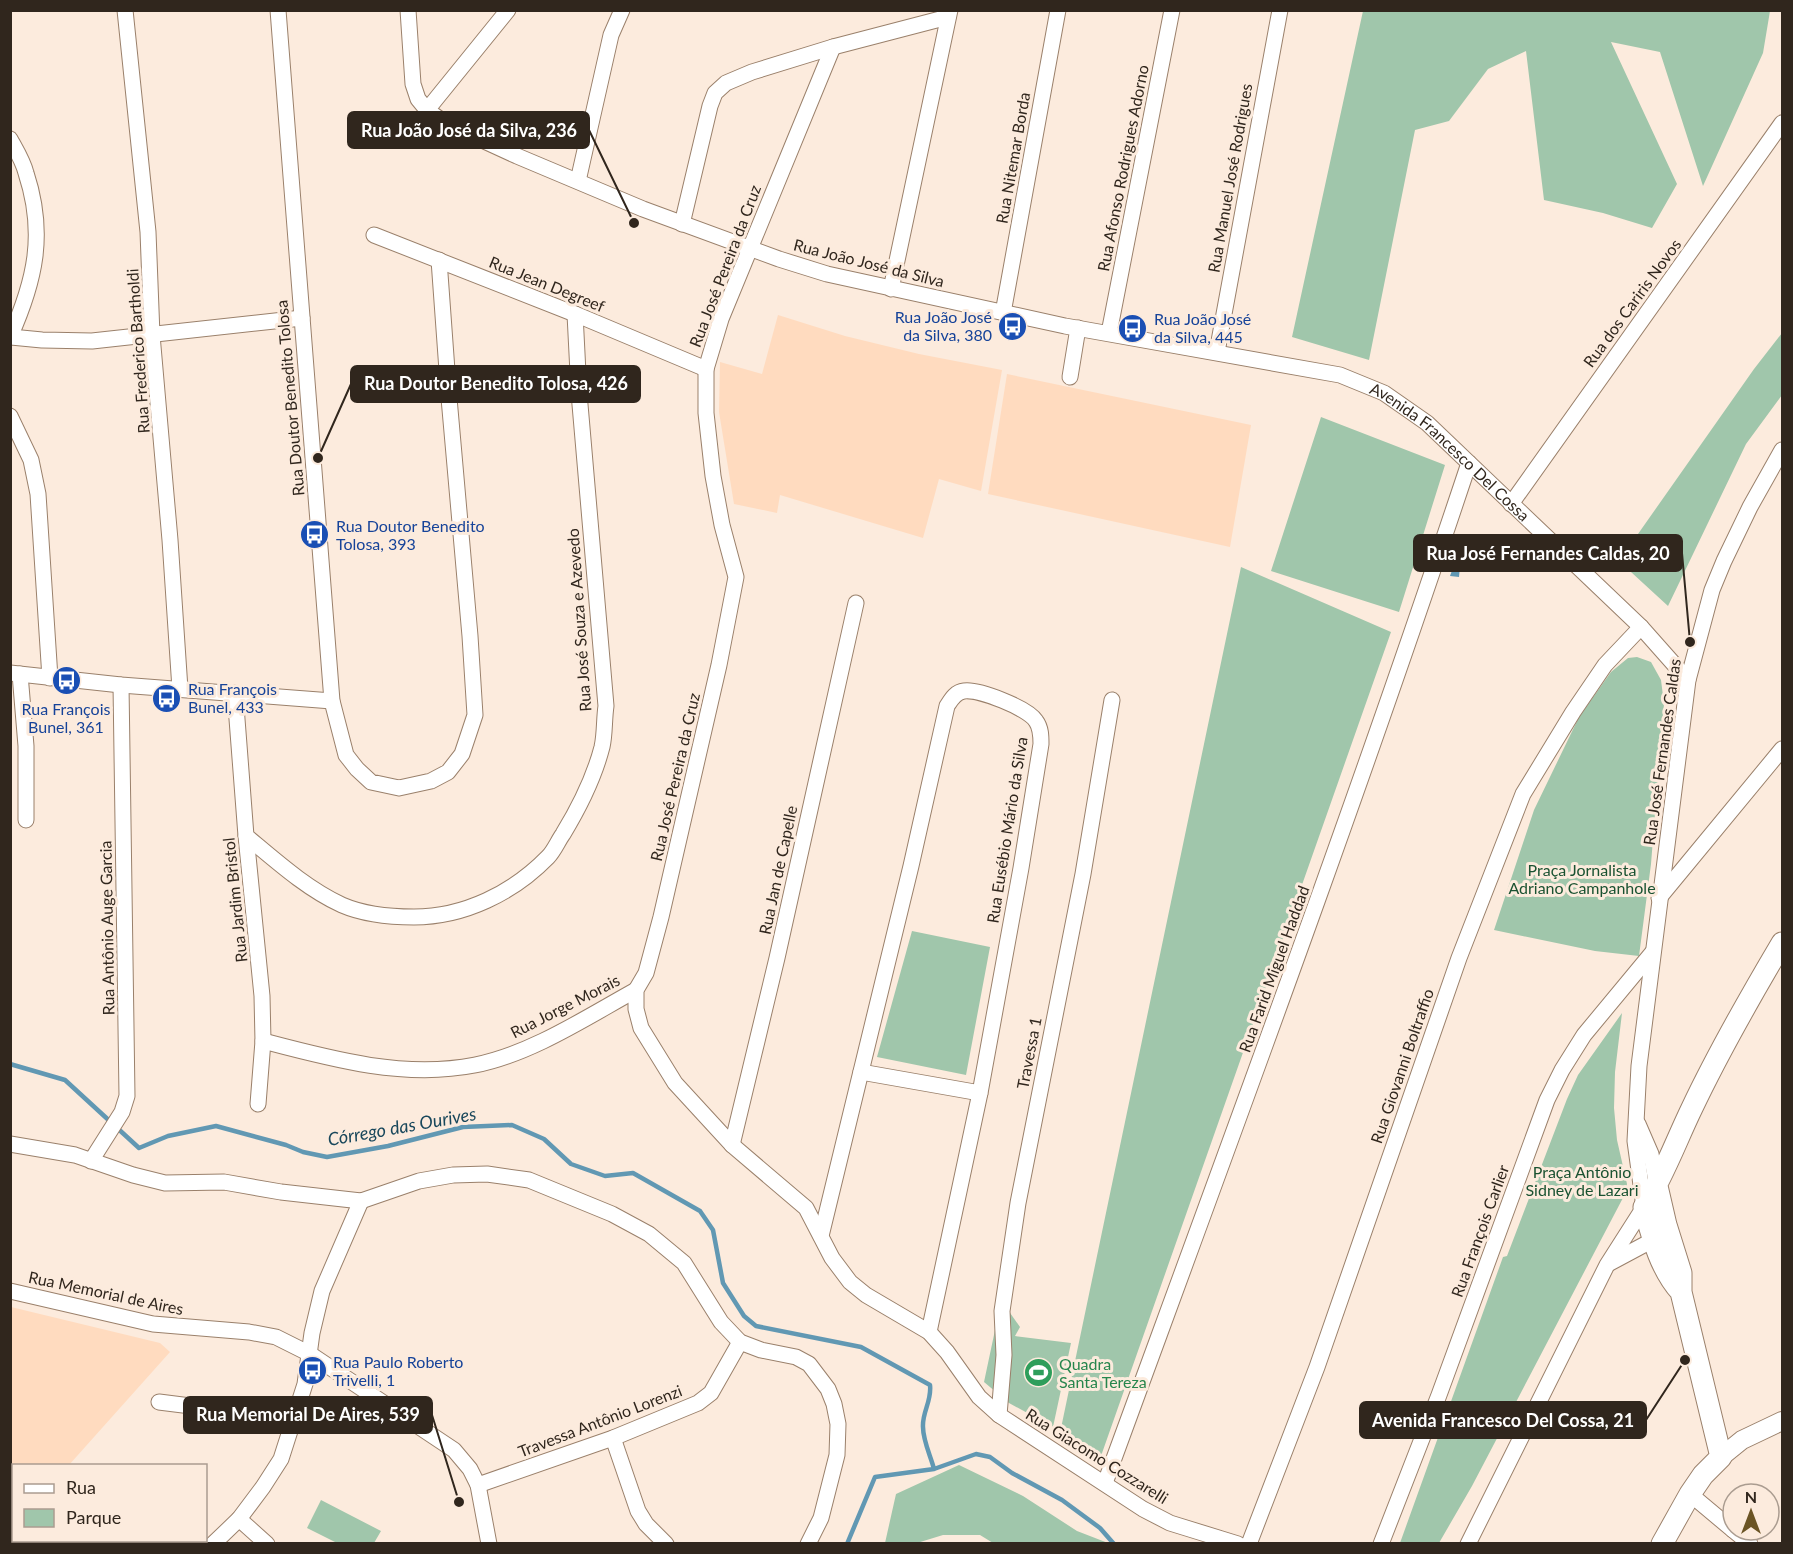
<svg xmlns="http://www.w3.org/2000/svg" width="1793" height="1554" viewBox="0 0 1793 1554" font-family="Lato,sans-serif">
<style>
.built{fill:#ffdbbf}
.green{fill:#a0c6ab}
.water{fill:#6198b3}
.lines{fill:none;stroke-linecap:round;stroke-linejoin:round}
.stream{stroke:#6198b3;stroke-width:4.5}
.minor-casing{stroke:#9a806b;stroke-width:17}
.tertiary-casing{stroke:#9a806b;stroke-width:20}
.secondary-casing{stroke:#9a806b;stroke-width:23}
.minor{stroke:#fff;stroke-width:15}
.tertiary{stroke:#fff;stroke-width:18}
.secondary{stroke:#fff;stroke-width:21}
.labels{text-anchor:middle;stroke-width:6;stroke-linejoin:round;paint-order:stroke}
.street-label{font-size:16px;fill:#30261d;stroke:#fcebdd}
.transit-label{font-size:16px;fill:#164399;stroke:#fcebdd;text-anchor:start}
.park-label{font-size:16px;fill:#1a5231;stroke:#fcebdd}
.leisure-label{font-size:16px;fill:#27864d;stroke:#fcebdd;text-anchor:start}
.water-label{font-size:18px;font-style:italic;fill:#18475b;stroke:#fcebdd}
.leader{fill:none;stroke:#30261d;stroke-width:2}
.callout-dot{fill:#30261d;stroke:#fcebdd;stroke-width:2}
.callout{fill:#30261d;stroke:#30261d;stroke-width:2}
.callout-label{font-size:18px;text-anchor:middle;font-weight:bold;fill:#fff}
</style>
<rect width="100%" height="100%" fill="#fcebdd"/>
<!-- built -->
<path class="built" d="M778,315L845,336L919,354L1002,370L981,491L939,479L923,538L780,495L777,513L734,504L719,412L720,362L762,374Z
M1007,374L1251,425L1230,547L988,494Z
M11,1307L160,1343L170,1352L69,1465L14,1466V1528L11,1532Z"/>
<!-- green -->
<path class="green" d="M1363,11V10L1770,11L1763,53L1703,186L1660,52L1611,42L1677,184L1652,228L1603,213L1544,200L1526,51L1488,69L1449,121L1415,130L1369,360L1292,337Z
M1782,333V395L1746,444L1668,606L1619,561L1754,369Z
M1321,417L1445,465L1399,612L1271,571Z
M1241,567L1391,632L1101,1456L1060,1433Z
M1637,657L1651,662L1661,680L1664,704L1651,864L1639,956L1595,951L1494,930L1534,810L1579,717L1611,672L1628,658Z
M912,931L990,947L966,1075L877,1057Z
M1622,1013L1615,1072L1614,1108L1617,1140L1627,1184L1625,1194L1472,1486L1439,1543H1400L1503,1257L1507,1256L1567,1099L1578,1075Z
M1008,1310L1020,1327L1015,1336L1071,1343L1053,1427L1009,1403L984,1382L998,1316Z
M959,1465L1023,1496L1077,1531L1108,1543H993L980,1535H943L917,1543H885L896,1494Z
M321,1500L381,1531L374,1543H337L307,1528Z"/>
<!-- water -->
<path class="water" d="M1461,546L1471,550L1470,558L1460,566L1459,577L1450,576Z"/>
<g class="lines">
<!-- stream -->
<path class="stream" d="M10,1064L65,1080L139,1148L168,1136L216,1126L286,1145L303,1152L327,1157L388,1146L463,1127L512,1125L544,1139L571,1164L605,1176L633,1173L700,1211L713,1230L723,1283L744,1316L756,1326L861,1347L930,1385C932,1401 922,1412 923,1427C923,1441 931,1457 934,1469L976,1454L990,1457L1012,1473L1062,1500L1100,1528L1114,1544
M847,1544L875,1477L934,1469"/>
<defs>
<g id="minor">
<path d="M125,10L148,232L152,335L170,540L180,689"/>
<path d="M278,10L332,701L346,755L357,769L371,782L399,788L431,781L448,772L462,754L475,715L470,636L449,398L439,260"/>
<path id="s1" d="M408,10L413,84L418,99L427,110L445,123L517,156L643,209L779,259L827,274L1065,326L1340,375L1384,393L1427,423L1641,627L1688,680"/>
<path d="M833,47L721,319L706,369V413L713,476L722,525L736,577L719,665L661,917L646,973L636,990V1009L641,1028L675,1083L732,1145L806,1208L832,1258L850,1282L866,1295L929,1332L947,1352L979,1397L999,1415L1143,1509L1170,1523L1238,1544"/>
<path d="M427,110L508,10"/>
<path d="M10,139C16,150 23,161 26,173C46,234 35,281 10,337"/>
<path d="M578,181L611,35L622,10"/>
<path d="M682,224L710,106L715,93L726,83L752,72L833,47L948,17"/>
<path d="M374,235L575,314L706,369"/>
<path d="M891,289L950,10"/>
<path d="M1003,313L1058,10"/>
<path d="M1109,333L1172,10"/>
<path d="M11,337L42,340L92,341L302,318"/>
<path d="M1217,352L1280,10"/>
<path d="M1070,377L1078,328"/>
<path d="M10,416L31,460L38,494L50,678"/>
<path d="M1511,504L1782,123"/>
<path d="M10,673L121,685L332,701"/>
<path d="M20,674L26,746V820"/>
<path d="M235,693L246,836L262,996L263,1041L258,1104"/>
<path d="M246,836C276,861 307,889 342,905C365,915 390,917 414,917C464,917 513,893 548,857C554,851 558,841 563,834C580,806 594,778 602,747C605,734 604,719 606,706L579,393L575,314"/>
<path d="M1659,898L1782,749"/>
<path d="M263,1041C331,1059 404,1079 475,1065C531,1054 587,1017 636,990"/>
<path d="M861,1072L980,1093"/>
<path d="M1638,1124L1651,1154L1657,1186"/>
<path d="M10,1144L75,1155L133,1175L165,1183L224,1182L281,1192L361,1201L419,1181L453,1175L487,1174L529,1180L612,1214L649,1234L684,1263L721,1322L740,1342L761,1350L796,1357L809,1364L828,1389L834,1404L838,1424L837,1455L821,1518L808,1544"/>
<path d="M732,1145L777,958L856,603"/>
<path d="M91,1161L122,1112L127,1096L121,685"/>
<path d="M821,1236L911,866L947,706C951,700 955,692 964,691C979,689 1028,708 1036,721C1041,728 1041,736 1041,744L1021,868L980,1093L929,1332"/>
<path d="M1610,1263L1653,1240L1658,1234"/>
<path d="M10,1291L153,1324L249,1332L276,1337L310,1354L454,1450L470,1469L478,1485L489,1544"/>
<path d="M159,1402L294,1419"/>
<path d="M999,1415L1004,1355L1002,1311L1018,1203L1083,874L1112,700"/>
<path d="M613,1438L638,1511L646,1524L666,1544"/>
<path d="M1105,1483C1229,1144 1355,806 1469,463"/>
<path d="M478,1485L613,1438L698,1403L711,1393L740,1342"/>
<path d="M1690,1494L1733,1530"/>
<path d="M239,1519L267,1544"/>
<path d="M1733,1530L1750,1544"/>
<path d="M213,1544L239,1519L263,1487L281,1459L305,1384L312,1333L322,1291L361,1201"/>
<path d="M1249,1544L1317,1367L1459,958L1523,794L1573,712L1605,665L1641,627"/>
<path d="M1381,1544L1439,1395L1547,1100L1562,1070L1584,1035L1652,953"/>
<path d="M1468,1544L1607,1265L1644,1207L1635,1141L1639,1066L1688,680L1712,590L1724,561L1750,507L1782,450"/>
</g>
<path id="tertiary" d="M1721,1457L1742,1440L1782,1421"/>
<path id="secondary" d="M1657,1186L1666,1225L1681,1273V1292L1721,1457L1703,1475L1690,1494L1662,1544
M1681,1292C1660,1269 1652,1236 1644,1207C1664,1175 1676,1141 1692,1108C1719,1051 1750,997 1782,943"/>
</defs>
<!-- minor casing -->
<use href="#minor" class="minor-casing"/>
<!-- tertiary casing -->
<use href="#tertiary" class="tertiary-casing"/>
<!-- secondary casing -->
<use href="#secondary" class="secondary-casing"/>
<!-- minor -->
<use href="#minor" class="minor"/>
<!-- tertiary -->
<use href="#tertiary" class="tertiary"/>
<!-- secondary -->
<use href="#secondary" class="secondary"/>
</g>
<!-- icons -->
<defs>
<symbol id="bus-disc" viewBox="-11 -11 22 22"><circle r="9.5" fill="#1a4fb4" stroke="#fcebdd"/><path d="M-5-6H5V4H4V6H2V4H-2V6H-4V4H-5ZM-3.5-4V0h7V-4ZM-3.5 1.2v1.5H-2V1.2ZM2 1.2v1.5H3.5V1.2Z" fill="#fff"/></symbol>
<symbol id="stadium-disc" viewBox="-11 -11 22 22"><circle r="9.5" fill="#2e9e5b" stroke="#fcebdd"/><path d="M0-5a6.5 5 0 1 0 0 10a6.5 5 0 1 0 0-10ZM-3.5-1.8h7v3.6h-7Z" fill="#fff"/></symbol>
</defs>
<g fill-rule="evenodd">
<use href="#bus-disc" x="996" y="310" width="33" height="33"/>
<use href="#bus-disc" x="1116" y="312" width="33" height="33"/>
<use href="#bus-disc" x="298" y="518" width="33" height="33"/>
<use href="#bus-disc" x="50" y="664" width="33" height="33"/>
<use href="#bus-disc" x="150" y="682" width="33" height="33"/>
<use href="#bus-disc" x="296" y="1354" width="33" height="33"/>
<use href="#stadium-disc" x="1022" y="1356" width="33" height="33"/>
</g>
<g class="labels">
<!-- street labels -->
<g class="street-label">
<text transform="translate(1013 158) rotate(-80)" y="6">Rua Nitemar Borda</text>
<text transform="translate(1123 168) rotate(-79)" y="6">Rua Afonso Rodrigues Adorno</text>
<text transform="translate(1230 178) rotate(-80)" y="6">Rua Manuel José Rodrigues</text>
<text transform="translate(869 263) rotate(14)" y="6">Rua João José da Silva</text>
<text transform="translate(725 266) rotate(-69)" y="6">Rua José Pereira da Cruz</text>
<text transform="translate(547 284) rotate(22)" y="6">Rua Jean Degreef</text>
<text transform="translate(1632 303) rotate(-54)" y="6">Rua dos Cariris Novos</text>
<text transform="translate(138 351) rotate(-94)" y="6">Rua Frederico Bartholdi</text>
<text transform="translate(290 398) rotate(-95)" y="6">Rua Doutor Benedito Tolosa</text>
<text dy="6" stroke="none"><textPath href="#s1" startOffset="1196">Avenida Francesco Del Cossa</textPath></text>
<text transform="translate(579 620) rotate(-94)" y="6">Rua José Souza e Azevedo</text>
<text transform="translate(1662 752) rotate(-82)" y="6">Rua José Fernandes Caldas</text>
<text transform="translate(675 777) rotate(-77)" y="6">Rua José Pereira da Cruz</text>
<text transform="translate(1007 830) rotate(-81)" y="6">Rua Eusébio Mário da Silva</text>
<text transform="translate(778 870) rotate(-78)" y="6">Rua Jan de Capelle</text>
<text transform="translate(235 900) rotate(-96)" y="6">Rua Jardim Bristol</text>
<text transform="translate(107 928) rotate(-91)" y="6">Rua Antônio Auge Garcia</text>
<text transform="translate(1274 969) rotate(-70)" y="6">Rua Farid Miguel Haddad</text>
<text transform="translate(565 1006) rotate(-27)" y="6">Rua Jorge Morais</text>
<text transform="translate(1029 1053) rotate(-79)" y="6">Travessa 1</text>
<text transform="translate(1402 1066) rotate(-71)" y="6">Rua Giovanni Boltraffio</text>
<text transform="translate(1480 1231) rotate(-70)" y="6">Rua François Carlier</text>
<text transform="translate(106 1293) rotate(12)" y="6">Rua Memorial de Aires</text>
<text transform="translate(600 1421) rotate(-21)" y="6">Travessa Antônio Lorenzi</text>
<text transform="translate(1097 1456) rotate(32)" y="6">Rua Giacomo Cozzarelli</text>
</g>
<!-- transit labels -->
<g class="transit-label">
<text x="992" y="323" text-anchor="end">Rua João José<tspan x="992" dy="18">da Silva, 380</tspan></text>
<text x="1154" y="325">Rua João José<tspan x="1154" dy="18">da Silva, 445</tspan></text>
<text x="336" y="532">Rua Doutor Benedito<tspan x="336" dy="18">Tolosa, 393</tspan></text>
<text x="188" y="695">Rua François<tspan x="188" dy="18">Bunel, 433</tspan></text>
<text x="66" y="715" text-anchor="middle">Rua François<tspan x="66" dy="18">Bunel, 361</tspan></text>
<text x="333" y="1368">Rua Paulo Roberto<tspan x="333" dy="18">Trivelli, 1</tspan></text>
</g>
<!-- park labels -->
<g class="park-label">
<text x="1582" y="876">Praça Jornalista<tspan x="1582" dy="18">Adriano Campanhole</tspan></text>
<text x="1582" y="1178">Praça Antônio<tspan x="1582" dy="18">Sidney de Lazari</tspan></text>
</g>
<!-- leisure labels -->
<g class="leisure-label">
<text x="1059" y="1370">Quadra<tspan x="1059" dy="18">Santa Tereza</tspan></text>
</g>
<!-- water labels -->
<g class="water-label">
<text transform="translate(402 1127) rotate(-10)" y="6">Córrego das Ourives</text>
</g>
</g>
<!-- callouts -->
<path class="leader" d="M634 223L589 130M318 458L351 384M1690 642L1682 553M459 1502L432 1415M1685 1360L1646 1420"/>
<g class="callout-dot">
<circle cx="634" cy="223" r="6"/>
<circle cx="318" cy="458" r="6"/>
<circle cx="1690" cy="642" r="6"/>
<circle cx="459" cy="1502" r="6"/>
<circle cx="1685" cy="1360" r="6"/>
</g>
<g class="callout">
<rect x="348" y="112" width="241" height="36" rx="6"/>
<rect x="351" y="366" width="289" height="36" rx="6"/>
<rect x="1414" y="535" width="268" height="36" rx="6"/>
<rect x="184" y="1397" width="248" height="36" rx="6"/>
<rect x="1360" y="1402" width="286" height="36" rx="6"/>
</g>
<g class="callout-label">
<text x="469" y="137">Rua João José da Silva, 236</text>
<text x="496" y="390">Rua Doutor Benedito Tolosa, 426</text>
<text x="1548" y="560">Rua José Fernandes Caldas, 20</text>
<text x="308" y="1421">Rua Memorial De Aires, 539</text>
<text x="1503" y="1427">Avenida Francesco Del Cossa, 21</text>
</g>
<!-- border -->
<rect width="1793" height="1554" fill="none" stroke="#30261d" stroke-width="24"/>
<!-- legend -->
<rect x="12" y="1464" width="195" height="78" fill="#fcebdd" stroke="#aa9c90" stroke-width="1.5"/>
<rect x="24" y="1484" width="30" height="9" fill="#ffffff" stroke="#aa9c90" stroke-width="1.5"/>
<text x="66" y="1494" font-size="18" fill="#30261d">Rua</text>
<rect x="24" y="1509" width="30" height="18" fill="#a0c6ab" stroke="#aa9c90" stroke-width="1.5"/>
<text x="66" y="1524" font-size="18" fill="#30261d">Parque</text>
<!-- north arrow -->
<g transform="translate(1751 1512)"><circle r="28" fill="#fcebdd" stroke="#aa9c90" stroke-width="1.5"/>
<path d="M0-4.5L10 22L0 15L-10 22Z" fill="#6b5424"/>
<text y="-9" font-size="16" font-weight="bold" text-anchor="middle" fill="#30261d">N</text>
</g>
</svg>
